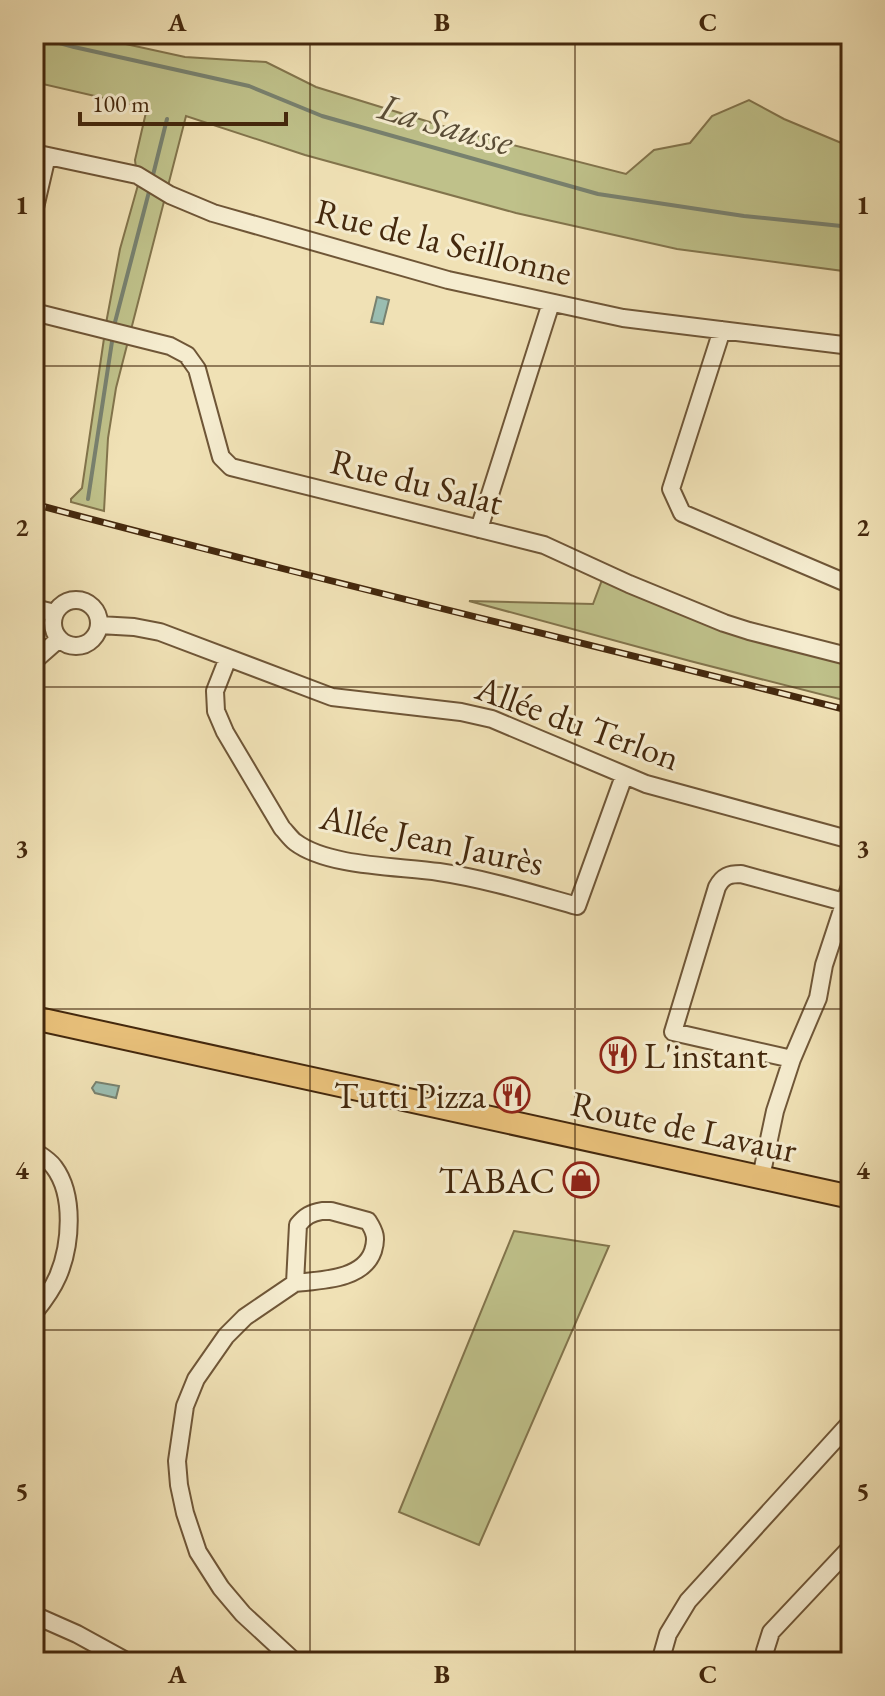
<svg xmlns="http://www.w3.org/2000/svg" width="885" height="1696" viewBox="0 0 885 1696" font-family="'EB Garamond',serif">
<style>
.green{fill:#bfc18a;stroke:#82744c;stroke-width:2}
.water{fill:#9abdb1;stroke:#78816f;stroke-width:2}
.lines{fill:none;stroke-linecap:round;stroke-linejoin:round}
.stream{stroke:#78816f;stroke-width:4}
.minor-casing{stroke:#6f5637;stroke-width:20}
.major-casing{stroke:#44280d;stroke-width:26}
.minor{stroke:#f5eccf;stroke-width:16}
.major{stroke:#e8c07a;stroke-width:22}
.rail-casing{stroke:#44280d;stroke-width:7}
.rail{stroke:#f5eccf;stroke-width:4;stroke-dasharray:12;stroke-linecap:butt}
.grid{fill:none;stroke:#44280d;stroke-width:2;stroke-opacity:0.55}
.labels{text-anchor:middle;stroke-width:6;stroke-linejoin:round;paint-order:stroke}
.street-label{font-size:36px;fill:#44280d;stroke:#f5eccf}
.poi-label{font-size:36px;fill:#44280d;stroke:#f5eccf;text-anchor:end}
.water-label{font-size:38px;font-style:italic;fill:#5a4d36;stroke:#f5eccf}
.neatline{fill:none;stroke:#44280d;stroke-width:3}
.grid-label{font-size:26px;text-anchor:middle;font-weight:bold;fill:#44280d}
</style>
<rect width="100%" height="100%" fill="#f0e1b5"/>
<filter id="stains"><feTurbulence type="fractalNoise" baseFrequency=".0025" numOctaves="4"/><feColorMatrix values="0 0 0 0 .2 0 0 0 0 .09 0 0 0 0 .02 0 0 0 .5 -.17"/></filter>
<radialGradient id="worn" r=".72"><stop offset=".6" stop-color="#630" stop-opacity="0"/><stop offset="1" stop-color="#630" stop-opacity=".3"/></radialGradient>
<!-- green -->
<path class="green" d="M34,34H80L185,57L266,62L316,87L462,132L626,174L654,150L690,143L712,116L749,100L784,119L851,147V272L677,249L516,213L305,155L186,116L116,388L108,438L104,511L71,502V499L82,488L107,318L120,249L138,185L135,160L147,108L34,82Z
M605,572L724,623L851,656V702L690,661L469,601L593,604Z
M514,1231L609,1246L479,1545L399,1512Z"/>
<!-- water -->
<path class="water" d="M377,297L389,300L383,324L371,322Z
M96,1082L119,1086L116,1098L95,1093L92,1088Z"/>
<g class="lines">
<!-- stream -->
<path class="stream" d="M34,36L74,47L249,86L322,116L598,194L744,216L851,227
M152,179L167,119
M114,326L150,188
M88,499L113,335"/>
<defs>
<path id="minor" d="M34,153L137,175L170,195L213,213L448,280L623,318L851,346
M34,212L47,156
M34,312L170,346L187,355L197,369L221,457L231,467L544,545L629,584L724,623L749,631L851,657
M722,330L671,489L682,513L851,585
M479,529L551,303
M53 623a23 23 0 1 1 46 0a23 23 0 1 1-46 0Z
M34,608L55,613
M99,625L134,627L160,632L332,697L461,712L492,719L646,784L851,840
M228,658L215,691L216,711L225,732L282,828C286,832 290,838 295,842C328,867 398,866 439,872C486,879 531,893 577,906L624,776
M34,661L59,639
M792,1059L673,1032L717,887C723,876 729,874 741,874L844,902
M34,1151C40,1155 49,1160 54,1167C75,1195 71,1245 58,1276C52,1290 43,1302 34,1313
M761,1177L775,1111L792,1059L818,998L824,965L851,883
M322,1211H331L368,1221C375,1232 377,1238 373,1251C363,1280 321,1280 295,1283L298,1225C305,1216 311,1213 322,1211Z
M295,1283L245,1317L226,1336L196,1379L185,1406L177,1461L179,1485L185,1513L198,1552L221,1588L243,1614L295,1662
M34,1615L77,1634L128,1662
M660,1662L668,1634L688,1601L851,1422
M767,1662L765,1651L771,1632L851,1547"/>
<path id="major" d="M34,1018L851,1197"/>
</defs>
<!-- minor casing -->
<use href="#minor" class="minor-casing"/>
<!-- major casing -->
<use href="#major" class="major-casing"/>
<!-- minor -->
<use href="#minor" class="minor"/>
<!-- major -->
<use href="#major" class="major"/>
<defs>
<path id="rail" d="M34,504C305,577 579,641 851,711"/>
</defs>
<!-- rail casing -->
<use href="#rail" class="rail-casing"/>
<!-- rail -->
<use href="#rail" class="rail"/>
</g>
<!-- grid -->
<path class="grid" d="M310,34V1662M575,34V1662M34,366H851M34,687H851M34,1009H851M34,1330H851"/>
<!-- icons -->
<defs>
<symbol id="restaurant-ring" viewBox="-11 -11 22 22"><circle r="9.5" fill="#f5eccf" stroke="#8f2418" stroke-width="1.5"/><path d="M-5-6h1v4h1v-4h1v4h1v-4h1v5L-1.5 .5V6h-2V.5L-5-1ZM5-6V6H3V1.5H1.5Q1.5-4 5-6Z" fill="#8f2418"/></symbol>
<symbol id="shop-ring" viewBox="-11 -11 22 22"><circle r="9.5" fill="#f5eccf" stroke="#8f2418" stroke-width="1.5"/><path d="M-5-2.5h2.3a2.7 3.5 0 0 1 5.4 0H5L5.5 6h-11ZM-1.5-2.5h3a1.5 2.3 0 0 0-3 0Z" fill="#8f2418"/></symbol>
</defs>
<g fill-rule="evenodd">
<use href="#restaurant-ring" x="598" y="1035" width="40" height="40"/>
<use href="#restaurant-ring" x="492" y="1075" width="40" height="40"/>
<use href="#shop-ring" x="561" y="1160" width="40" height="40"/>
</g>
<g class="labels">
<!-- street labels -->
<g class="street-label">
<text transform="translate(444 241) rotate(14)" y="13">Rue de la Seillonne</text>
<text transform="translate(417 481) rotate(14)" y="13">Rue du Salat</text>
<text transform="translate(578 722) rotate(20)" y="13">Allée du Terlon</text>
<text transform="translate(432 839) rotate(12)" y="13">Allée Jean Jaurès</text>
<text transform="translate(684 1126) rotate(12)" y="13">Route de Lavaur</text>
</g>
<!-- poi labels -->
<g class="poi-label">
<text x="644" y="1068" text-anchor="start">L'instant</text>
<text x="486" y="1108">Tutti Pizza</text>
<text x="555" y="1193">TABAC</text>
</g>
<!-- water labels -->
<g class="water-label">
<text transform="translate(446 124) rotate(16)" y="13">La Sausse</text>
</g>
</g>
<!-- margin -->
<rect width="885" height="1696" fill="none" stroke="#f0e1b5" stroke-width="88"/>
<!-- scale -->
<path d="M80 112v12h206v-12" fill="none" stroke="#44280d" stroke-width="4"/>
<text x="92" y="112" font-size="24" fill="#44280d" stroke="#f5eccf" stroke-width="6" paint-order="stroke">100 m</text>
<rect x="44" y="44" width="797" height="1608" class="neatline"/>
<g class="grid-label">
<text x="177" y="31">A</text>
<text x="442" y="31">B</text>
<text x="708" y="31">C</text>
<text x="22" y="214">1</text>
<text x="863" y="214">1</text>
<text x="22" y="536">2</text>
<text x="863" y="536">2</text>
<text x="22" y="857">3</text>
<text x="863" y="857">3</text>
<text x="22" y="1179">4</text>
<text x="863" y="1179">4</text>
<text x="22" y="1500">5</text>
<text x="863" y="1500">5</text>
<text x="177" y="1683">A</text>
<text x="442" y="1683">B</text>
<text x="708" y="1683">C</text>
</g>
<rect width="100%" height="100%" filter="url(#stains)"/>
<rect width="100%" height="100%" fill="url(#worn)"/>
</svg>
